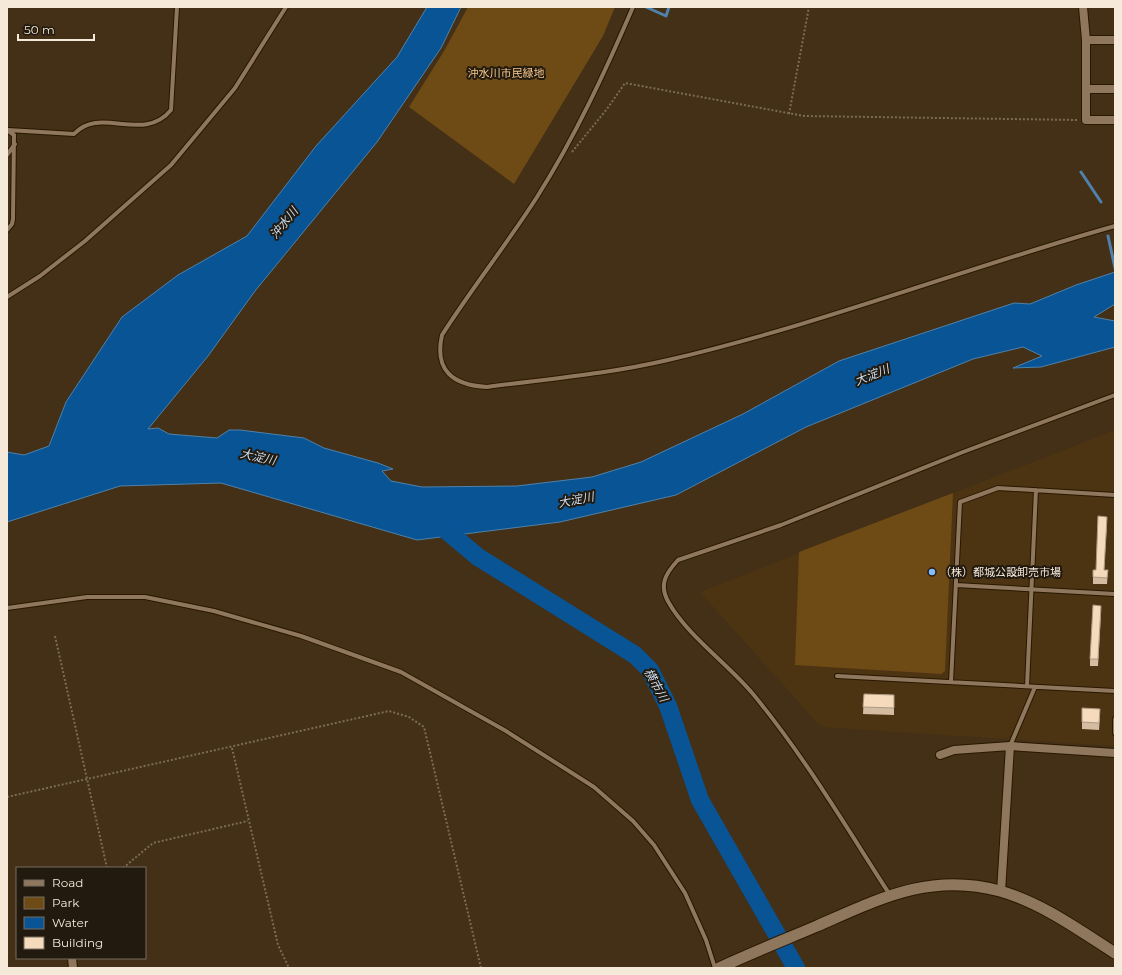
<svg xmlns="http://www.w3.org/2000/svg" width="1122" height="975" viewBox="0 0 1122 975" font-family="Montserrat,'Noto Sans JP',sans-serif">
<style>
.built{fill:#4c3413}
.green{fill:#6e4a15}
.water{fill:#085495;stroke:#4f81aa}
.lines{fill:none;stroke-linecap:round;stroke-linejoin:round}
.stream{stroke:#4f81aa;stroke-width:3}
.river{stroke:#085495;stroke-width:18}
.lane-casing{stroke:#291700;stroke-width:6}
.street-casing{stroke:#291700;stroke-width:10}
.secondary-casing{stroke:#291700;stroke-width:13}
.path{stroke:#7c6c55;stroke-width:2;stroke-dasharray:2 2;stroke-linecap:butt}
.lane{stroke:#8e775c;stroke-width:4}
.street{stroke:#8e775c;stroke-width:8}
.secondary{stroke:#8e775c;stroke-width:11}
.wall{fill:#d3bca2}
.building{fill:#f5dbbc;stroke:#ac9984}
.poi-dot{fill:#83bcfa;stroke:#221a0f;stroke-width:1.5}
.labels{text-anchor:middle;stroke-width:4;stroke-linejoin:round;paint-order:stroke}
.park-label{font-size:11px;fill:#f6c78b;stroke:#221a0f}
.poi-label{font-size:11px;fill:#f5e9da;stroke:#221a0f;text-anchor:start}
.water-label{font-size:12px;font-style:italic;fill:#cbdcee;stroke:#221a0f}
</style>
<rect width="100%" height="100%" fill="#433016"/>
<!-- built -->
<path class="built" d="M1115,430V746L821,727L700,592Z"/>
<!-- green -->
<path class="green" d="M468,7H615L603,36L514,184L409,107L444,51Z
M953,493L945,671L941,674L795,665L799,552Z"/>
<!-- water -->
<path class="water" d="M427,7H461L441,48L377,142L255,291L208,356L148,429L158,428L169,434L217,438L229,430H240L304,438L324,448L378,463L393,469L382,471L391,481L422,487L517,486L592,477L641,462L743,414L839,361L1014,303L1030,304L1076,285L1115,272V304L1094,317L1115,321V347L1041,367L1013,368L1042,356L1023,347L973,359L806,427L676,495L560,522L417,540L221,483L120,486L7,522V452L24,455L49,446L66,402L122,317L178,275L247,236L316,146L397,57Z"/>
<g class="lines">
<!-- stream -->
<path class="stream" d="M646,7L666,16L669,7
M1081,172L1101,202
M1108,236L1115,268"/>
<!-- river -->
<path class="river" d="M434,520L478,557L635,655L650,670L668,706L700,800L796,968"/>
<defs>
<path id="lane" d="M633,7C605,72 575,137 537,197C507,244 472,288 442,335C434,371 453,385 487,387C547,379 608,374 668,360C819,325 965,268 1115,226
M8,130L74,134C100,105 143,144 171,110L177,7
M7,155L15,144
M7,230L12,224L13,219L14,135L7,130
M7,297L40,276L85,241L171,165L235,88L286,7
M956,585L1115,594
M7,608L87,597H145L214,611L301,636L401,672L506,731L594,787L633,821L654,845L685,893L706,940L715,968
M837,676L1115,691
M951,682L960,502L998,488L1115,495
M1027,686L1036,490
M1115,719V733
M1010,746L1035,687
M890,895C846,827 805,757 753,694C729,665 687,635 669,603C658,585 666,573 678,560L781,525L963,452L1115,395"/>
<path id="street" d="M1083,7L1086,40V120H1115
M1086,40H1115
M1086,89H1115
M940,755L954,750L1010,746
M1001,892L1010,746L1115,753
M72,958L73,968"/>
<path id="secondary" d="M719,968C751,953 784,940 817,926C879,899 930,872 1000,891C1042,903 1079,930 1115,953"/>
</defs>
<!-- lane casing -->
<use href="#lane" class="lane-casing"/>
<!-- street casing -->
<use href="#street" class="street-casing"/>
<!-- secondary casing -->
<use href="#secondary" class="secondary-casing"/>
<!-- path -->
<path class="path" d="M789,114L809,7
M572,152L607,109L625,83L804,116L1078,120
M55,636L107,868
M232,748L278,945L289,968
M7,797L389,711L409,717L424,727L481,968
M123,868L153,843L248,821"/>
<!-- lane -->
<use href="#lane" class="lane"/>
<!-- street -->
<use href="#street" class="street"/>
<!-- secondary -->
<use href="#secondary" class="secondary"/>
</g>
<!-- wall -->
<path class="wall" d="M1107,523L1104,570H1108L1107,584H1093V570H1096Z
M1101,612L1098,666H1090V659Z
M864,694L894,695V715L863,714Z
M1100,716L1099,730L1082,729V722Z"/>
<!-- building -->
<path class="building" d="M1098,516L1107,517L1104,570H1108L1107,578L1093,577V570H1096Z
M1093,605L1101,606L1098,659H1090Z
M864,694L894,695V708L863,707Z
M1082,708L1100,709L1099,723L1082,722Z"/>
<!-- markers -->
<circle class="poi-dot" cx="932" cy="572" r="4"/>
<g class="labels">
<!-- park labels -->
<g class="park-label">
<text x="506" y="77">沖水川市民緑地</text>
</g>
<!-- poi labels -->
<g class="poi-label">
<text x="940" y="576">（株）都城公設卸売市場</text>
</g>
<!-- water labels -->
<g class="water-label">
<text transform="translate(284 223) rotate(-51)" y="4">沖水川</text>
<text transform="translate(872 375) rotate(-22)" y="4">大淀川</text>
<text transform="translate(258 457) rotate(12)" y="4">大淀川</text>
<text transform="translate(576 500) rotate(-11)" y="4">大淀川</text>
<text transform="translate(656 685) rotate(61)" y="4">横市川</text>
</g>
</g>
<!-- border -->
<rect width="1122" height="975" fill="none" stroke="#f5e9da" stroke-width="16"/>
<!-- legend -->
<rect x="16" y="867" width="130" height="92" fill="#221a0f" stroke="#766d60"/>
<rect x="24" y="880" width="20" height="6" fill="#8e775c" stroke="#766d60"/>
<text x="52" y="887" font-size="12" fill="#f5e9da">Road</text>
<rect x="24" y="897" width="20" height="12" fill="#6e4a15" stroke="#766d60"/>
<text x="52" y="907" font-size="12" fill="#f5e9da">Park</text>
<rect x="24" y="917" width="20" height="12" fill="#085495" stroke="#766d60"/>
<text x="52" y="927" font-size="12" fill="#f5e9da">Water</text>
<rect x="24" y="937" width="20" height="12" fill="#f5dbbc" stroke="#766d60"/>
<text x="52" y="947" font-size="12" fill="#f5e9da">Building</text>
<!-- scale -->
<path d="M18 34v6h76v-6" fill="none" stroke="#f5e9da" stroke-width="2"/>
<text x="24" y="34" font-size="12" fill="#f5e9da" stroke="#221a0f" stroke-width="3" paint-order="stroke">50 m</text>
</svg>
